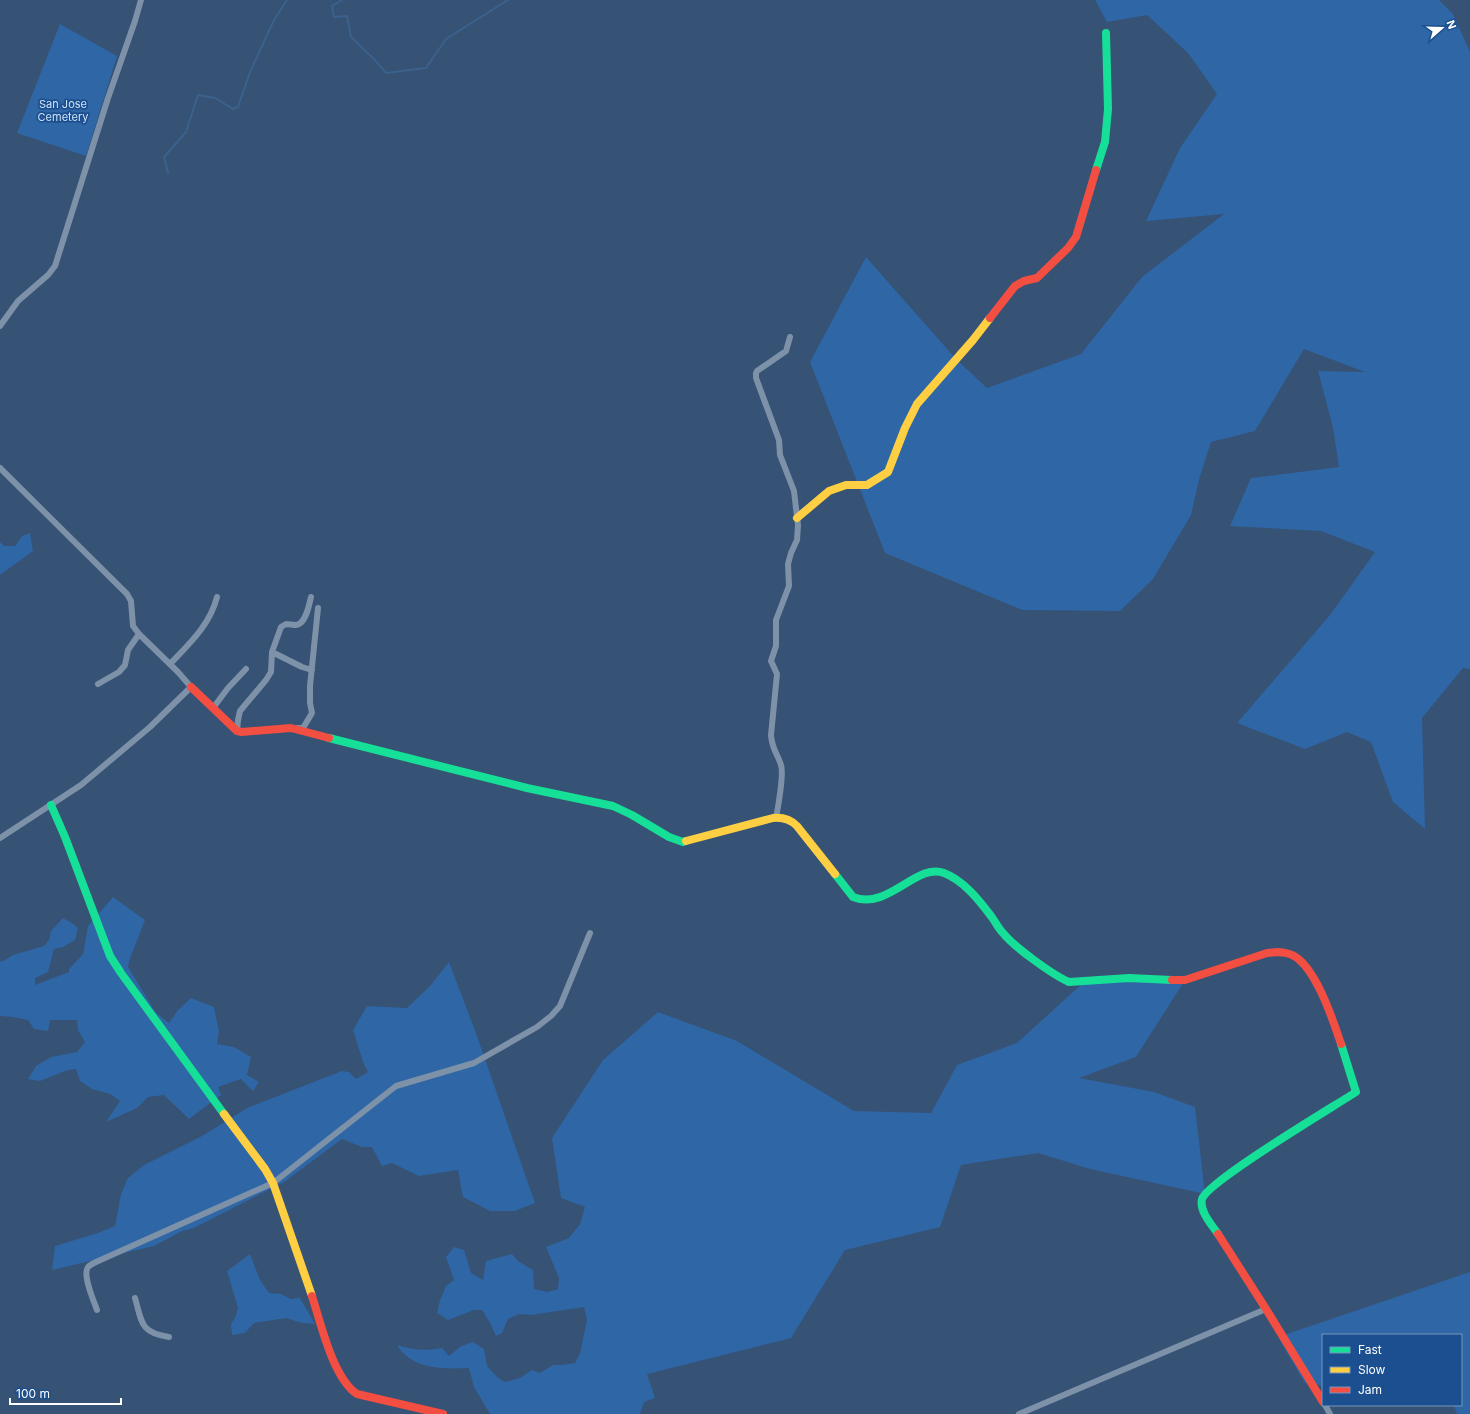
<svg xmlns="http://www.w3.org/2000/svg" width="1470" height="1414" viewBox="0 0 1470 1414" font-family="Inter,sans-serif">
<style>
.green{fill:#2f66a5}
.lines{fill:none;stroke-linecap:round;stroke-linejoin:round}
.stream{stroke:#3b618d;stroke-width:2}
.street{stroke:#7d92a8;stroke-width:6}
.fast{stroke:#16e098;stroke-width:8}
.slow{stroke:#ffcf43;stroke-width:8}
.jam{stroke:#f24e42;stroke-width:8}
.labels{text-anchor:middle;stroke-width:3.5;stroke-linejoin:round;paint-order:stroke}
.park-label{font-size:11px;fill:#cfe3fa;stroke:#1b4f8f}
</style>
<rect width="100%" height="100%" fill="#365274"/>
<!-- green -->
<path class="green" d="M1095,0H1439L1453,14L1470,52V669L1463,668L1422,718L1425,829L1393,802L1371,742L1347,732L1305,749L1237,723L1330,615L1375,552L1321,531L1230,526L1251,478L1339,467L1333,428L1318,371L1365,372L1304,349L1255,431L1211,442L1200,476L1191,515L1153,579L1120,611L1022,610L885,553L810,362L866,257L956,359L987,388L1081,354L1142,277L1224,214L1146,221L1180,148L1217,94L1188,53L1147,15L1107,22Z
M60,24L117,56L86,156L17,133Z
M30,533L33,551L0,575V542L4,546H15L22,536Z
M113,897L145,920L129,961L128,967L156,1013L169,1023L178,1010L191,998L214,1007L219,1031L217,1044L234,1047L251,1057L247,1075L259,1082L253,1091L241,1079L218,1087L221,1095L189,1119L164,1095L148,1097L137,1108L106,1122L120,1101L110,1094L92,1089L80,1081L76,1069L68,1070L40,1081L28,1079L36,1066L51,1057L77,1052L85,1042L78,1030L77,1020H50L48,1031L34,1029L28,1020L13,1017L0,1016V960L1,962L5,960L13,955L44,946L49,940L51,931L63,918L72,923L78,928L75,940L63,947L54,949L48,972L35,978V985L69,972V969L83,954L88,926Z
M449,962L476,1033L535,1203L515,1211H490L463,1197L458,1170L419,1176L392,1163L382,1166L372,1147H362L342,1139L284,1182L194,1228L182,1231L154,1246L52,1270L55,1246L98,1233L115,1226L121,1194L128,1178L144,1165L202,1136L247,1108L342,1071L349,1072L356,1079L368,1072L363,1062L353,1030L367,1006L407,1008L430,986Z
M1185,980L1136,1057L1079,1078L1154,1092L1195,1107L1205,1194L1090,1169L1038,1153L961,1165L940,1227L845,1250L791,1338L647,1374L655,1398L644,1402L640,1414H490L474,1387L469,1368C443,1369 412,1370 397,1345C413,1350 426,1351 442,1348L449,1356L461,1346L473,1342L484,1349L487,1366L498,1378L505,1382L520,1378L532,1370L540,1373L553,1365H563L575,1363L580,1353L587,1320L584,1307L531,1315L519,1314L508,1319L502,1333L496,1336L490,1323L482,1310H474L448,1320L437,1313L440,1300L446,1286L454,1280L446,1257L454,1247L464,1250L471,1273L483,1280L486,1261L512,1254L518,1261L533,1270L534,1289L547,1292L558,1289L559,1278L546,1247L569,1238L580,1224L585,1207L561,1198L552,1138L603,1060L658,1012L737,1041L854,1111L931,1113L957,1065L1017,1043L1085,981Z
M250,1254L260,1280L269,1293L281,1294L291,1299L300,1298L315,1324L302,1323L286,1318L254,1323L245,1333L232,1335L231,1324L235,1318L238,1308L227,1271Z
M1470,1272V1414H1457L1454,1405H1461V1335H1323V1386L1305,1383L1278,1337Z"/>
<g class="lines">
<!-- stream -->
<path class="stream" d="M342,0L332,6L334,17L347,16L351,37L374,59L386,73L426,68L446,39L508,0
M168,173L164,157L186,132L198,95L215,98L233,109L238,107L250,72L274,20L287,0"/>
<!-- street -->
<path class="street" d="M0,326L18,301L48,275L55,266L108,98L135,21L141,0
M0,468L127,594L131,601L133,626L139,634L178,672L191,687L150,727L81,785L0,838
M272,652L302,667L312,670
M170,664C189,644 210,625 217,597
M98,684L119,672L125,665L128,650L139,634
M213,708L228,688L246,669
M297,728H303L312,713L310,703V686L318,608
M237,731L238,720L240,711L266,680L271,672L272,652L281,627L286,624C289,624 293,625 296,625C306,624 309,605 311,597
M776,818C778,808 784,773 781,765C777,752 772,750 771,735L777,674L771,661L776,646V620L789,586L788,564L791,553L797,540L798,525L794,491L780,455L779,440L756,378V373L757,371L786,351L790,337
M135,1298C142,1322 140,1333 169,1337
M97,1310C94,1301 82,1275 88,1267C90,1265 94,1263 96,1262L273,1183L396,1086L474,1063L537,1027L551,1016L560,1006L590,933
M1325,1405L1330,1414
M1019,1414L1266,1309"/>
<!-- fast -->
<path class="fast" d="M1096,170L1105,142L1108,109L1106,33
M329,738L527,788L613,806L632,815L669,837L683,842L686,841
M51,805L65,837L110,956L121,973L224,1114
M835,874L853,897C888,911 917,862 944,873C963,880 979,900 991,916C995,921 998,928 1003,933C1014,947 1053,975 1069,982L1129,978L1172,980
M1218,1234C1212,1225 1199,1211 1202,1199C1208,1181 1333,1107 1356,1092L1341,1044"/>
<!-- slow -->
<path class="slow" d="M797,518L829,491L846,485H867L888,472L905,428L917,404L973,340L990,318
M686,841L773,818C783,817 790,819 797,826L835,874
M224,1114L265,1169L273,1183L312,1296"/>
<!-- jam -->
<path class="jam" d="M990,318L1015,286L1024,281L1037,278L1068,248L1076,237L1096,170
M191,687L237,731L242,732L291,728L329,738
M1172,980H1185L1267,953C1275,952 1284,951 1292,955C1315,965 1333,1020 1341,1044
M1218,1234L1266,1309L1323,1402
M312,1296C321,1324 333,1378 357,1394L443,1414"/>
</g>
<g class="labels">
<!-- park labels -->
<g class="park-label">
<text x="63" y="108">San Jose<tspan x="63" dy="13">Cemetery</tspan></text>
</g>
</g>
<!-- legend -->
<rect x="1322" y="1334" width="140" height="72" fill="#1b4f8f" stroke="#7695bc"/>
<rect x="1330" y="1347" width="20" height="6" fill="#16e098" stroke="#7695bc"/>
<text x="1358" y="1354" font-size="12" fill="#ffffff">Fast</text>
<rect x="1330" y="1367" width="20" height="6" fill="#ffcf43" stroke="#7695bc"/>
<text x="1358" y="1374" font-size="12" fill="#ffffff">Slow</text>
<rect x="1330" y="1387" width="20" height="6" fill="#f24e42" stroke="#7695bc"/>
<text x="1358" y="1394" font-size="12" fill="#ffffff">Jam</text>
<!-- north arrow -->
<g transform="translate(1442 28) rotate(70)" stroke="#1b4f8f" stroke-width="3" paint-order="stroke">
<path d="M0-3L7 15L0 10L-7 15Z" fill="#ffffff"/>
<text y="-6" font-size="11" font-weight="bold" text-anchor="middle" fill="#ffffff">N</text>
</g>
<!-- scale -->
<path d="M10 1398v6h111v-6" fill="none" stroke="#ffffff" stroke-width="2"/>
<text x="16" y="1398" font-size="12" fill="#ffffff" stroke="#1b4f8f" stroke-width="3" paint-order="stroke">100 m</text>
</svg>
